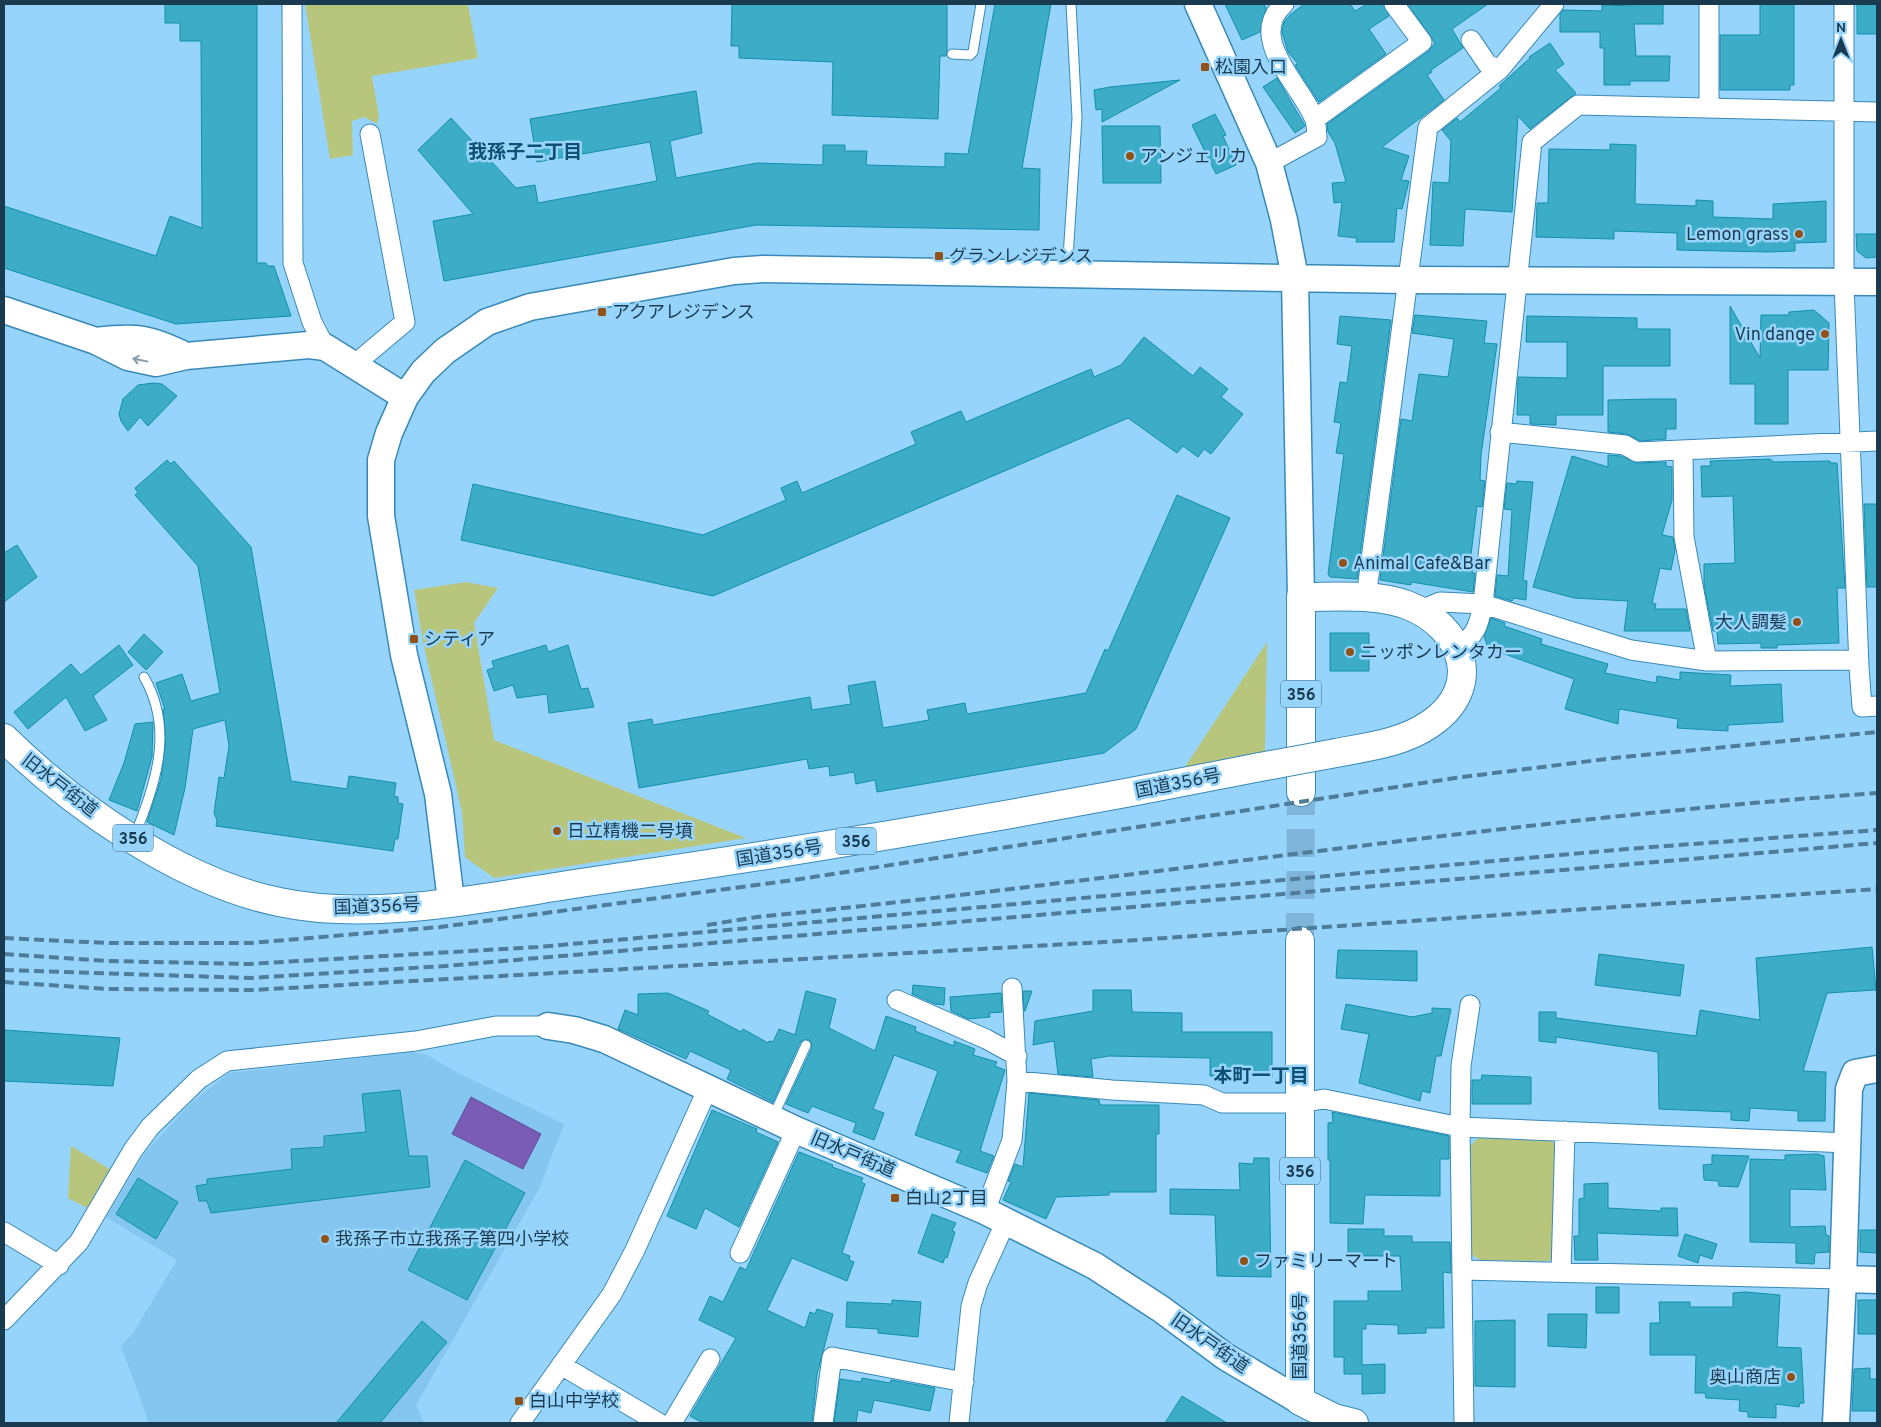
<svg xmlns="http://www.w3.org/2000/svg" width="1881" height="1427" viewBox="0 0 1881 1427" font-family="Overpass,'Noto Sans JP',sans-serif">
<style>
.built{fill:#84c6f0}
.green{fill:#b8c67d}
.water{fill:#7a5cb6;stroke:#5d5297}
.building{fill:#3dacc7;stroke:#1090aa}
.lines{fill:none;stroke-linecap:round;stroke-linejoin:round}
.highway-tunnel{stroke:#7eb5d9;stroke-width:28;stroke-dasharray:28 14;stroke-linecap:butt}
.lane-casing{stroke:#3889b7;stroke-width:11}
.street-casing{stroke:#3889b7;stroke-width:21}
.secondary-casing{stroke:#3889b7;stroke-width:29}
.highway-casing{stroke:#3889b7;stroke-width:30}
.lane{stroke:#fff;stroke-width:9}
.street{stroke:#fff;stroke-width:19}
.secondary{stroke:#fff;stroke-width:26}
.highway{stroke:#fff;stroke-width:28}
.rail{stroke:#4f7c99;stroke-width:4;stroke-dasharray:10 5;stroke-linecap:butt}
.highway-bridge-casing{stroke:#3889b7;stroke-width:30;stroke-linecap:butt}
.highway-bridge{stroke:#fff;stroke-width:28}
.oneway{stroke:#8c9da7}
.poi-dot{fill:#91521a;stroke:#97d4fc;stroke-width:2}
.labels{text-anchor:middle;stroke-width:5;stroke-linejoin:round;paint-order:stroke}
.shield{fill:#97d4fc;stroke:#406983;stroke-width:1}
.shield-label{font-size:16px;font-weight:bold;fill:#1a3b4f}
.poi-label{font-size:18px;fill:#1a3b4f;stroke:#97d4fc;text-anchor:start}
.street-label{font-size:18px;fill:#1a3b4f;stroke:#97d4fc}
.neighbourhood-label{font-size:19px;font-weight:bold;fill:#0d5072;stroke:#97d4fc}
</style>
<rect width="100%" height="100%" fill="#97d4fc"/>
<!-- built -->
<path class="built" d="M412,1052L427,1055L458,1073L564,1124L540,1187L416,1405L424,1423H149L121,1346L133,1333L177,1260L106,1217L146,1151L191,1103L229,1073Z"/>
<!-- green -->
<path class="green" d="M305,4H468L478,58L372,76L379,116L377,124L364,117L352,121L353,155L330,159Z
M466,582L498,588L474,623L494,740L746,838L494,878L465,857L462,812L424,647L414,590Z
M1267,642L1265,752L1183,770Z
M1478,1138L1552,1141L1559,1150L1556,1255L1549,1261L1480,1260L1472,1255L1470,1146Z
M71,1146L113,1171L91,1210L68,1198Z"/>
<!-- water -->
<path class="water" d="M471,1097L541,1134L523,1169L452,1134Z"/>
<!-- building -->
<path class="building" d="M165,4H257V263H266L267,266H274L291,316L176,324L4,268V206L156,256L170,216L202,228L201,41H180V23H165Z
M732,4H947V50L946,56H940L938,119L832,115L833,62L739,58V46H731Z
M995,4H1051L1022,168L1040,169L1039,230L756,225L444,281L433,221L473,214L418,150L451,118L516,188L535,185L538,203L657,181L650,142L537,162L530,119L696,91L702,133L670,141L676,178L757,163L823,165V145H845V151H867L866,165L945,167V153L968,154Z
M1225,4H1264L1266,8L1260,32L1242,40Z
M1304,4H1350L1355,11L1367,4H1383L1389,16L1369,29L1386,54L1319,102L1295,65L1298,64L1288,52L1282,32L1284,22L1290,15Z
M1408,4H1488L1452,29L1463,48L1431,70L1432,72L1427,75L1444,100L1382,147L1409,156L1401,180L1409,181L1402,209L1397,208L1394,242H1356L1357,238L1338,236L1342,202L1334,203L1332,183L1346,182L1335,143L1328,132L1327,124L1429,51L1435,43Z
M1636,4H1663V24H1634L1636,56H1670L1669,81H1630V85H1604V48H1600V32H1560V14L1563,10L1602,11V5L1636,6Z
M1760,4H1794V85H1790V90H1720V35H1760Z
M1857,4H1877V34H1857Z
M1550,43L1564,64L1555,70L1576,93L1530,129L1518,116L1512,212L1465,209L1463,246L1430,245L1433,182L1449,183L1451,141L1442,130L1457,118L1460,122L1501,88L1499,86L1530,58L1529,57Z
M1277,78L1304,124L1305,126L1295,133L1263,87Z
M1180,80L1102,122V109L1096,110L1094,90L1110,87Z
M1215,114L1226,135L1223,136L1236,165L1216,174L1192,125Z
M1102,126H1160L1161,183H1103Z
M1610,144L1636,145L1635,204L1696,206V200L1713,201V217L1773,219V204L1826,201V242L1795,243V251L1769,252L1677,250V233L1614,231V239L1536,237L1537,203H1548L1549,149L1610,150Z
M1856,234H1877V257L1866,258L1857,251Z
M1730,306L1760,358L1761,315H1789V312L1814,310L1829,323L1828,370H1788V424H1755V384H1730Z
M1415,315L1487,321L1484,343L1497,344L1481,455L1480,480L1485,481L1482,507L1477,506L1470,563H1474L1472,573H1475L1473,592L1411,582V585L1380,580L1401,419L1412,421L1419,374L1448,377L1454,339L1412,333Z
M1340,316L1391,320L1357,579L1330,577L1328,574L1344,454L1336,453L1341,423L1334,422L1340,382L1347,383L1352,346L1337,344Z
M1527,316L1637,318V329H1670V366H1603V415H1556V425L1530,424V415H1517L1518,377L1567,378V342H1526Z
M1144,337L1193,376L1200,367L1228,389L1221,397L1243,414L1211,454L1204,449L1198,457L1183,446L1177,453L1128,418L713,596L461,540L473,484L703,535L786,500L781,488L797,481L802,493L916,444L911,432L961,411L966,422L1091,369L1094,377L1121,365Z
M153,383L162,384L177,396L148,426L140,417L128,431L121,421L119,414L123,399L138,385Z
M1651,399H1676V429H1666V439L1640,441L1627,434L1608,432V400Z
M1608,455L1621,456L1637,463L1666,462V466L1672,467V500L1662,535L1673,537L1675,550L1671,570L1660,568L1652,603L1656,604L1655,609H1686L1690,631H1624L1628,601L1574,598L1533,587L1572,456L1608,467Z
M1770,459L1774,462L1830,461V463H1837L1845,588H1837L1839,643L1777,645V648H1761V643L1718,644L1717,631H1713L1704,586V564L1735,563L1733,496L1702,497L1701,466H1711L1710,461Z
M167,460L171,464L174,461L251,547L291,781L347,789L349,776L396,783L394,796L398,797V803L403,804L398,839H395L393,851L216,826L217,820L214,813L219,777L224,778L229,746L225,720L193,729L185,788L174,835L147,822L161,779L166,738L163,709H165L156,683L182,674L191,701L220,693L198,566L135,495L138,493L135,488Z
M1517,481L1533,482L1523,580L1527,581L1526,600L1514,598L1512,601L1495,596L1497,575L1508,576L1512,510L1504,509L1507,483L1516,484Z
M1177,495L1230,518L1136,729L1104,753L877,792L875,780L856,784L854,772L830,776L829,766L809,769L807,759L639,788L628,723L652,719L653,725L810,697L812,710L851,704L848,686L875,681L883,728L929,720L927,710L965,703L967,714L1086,693L1105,649L1108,651Z
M1864,504H1877V587H1867Z
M17,545L37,577L4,602V553Z
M1491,618L1505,623L1504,626L1542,639L1541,644L1608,664L1605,673L1656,683L1657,676L1680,680V672L1731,675L1730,686L1781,684L1783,722L1728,725V731L1677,728L1678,719L1619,709L1618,724L1565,709L1574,679L1488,648L1484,636Z
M1330,633H1369V671H1330Z
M144,634L163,652L146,670L128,652Z
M119,645L133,665L93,696L107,720L85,731L66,697L28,729L14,712L71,664L81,675Z
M546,645L548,652L568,645L581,689L588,688L594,707L549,713L547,694L517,698L513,685L494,691L487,670L494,668L492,661Z
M153,722L152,757L137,811L109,800L124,763L135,724Z
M1872,947L1876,990L1827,993L1803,1071L1826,1072L1825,1121H1798V1111L1750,1108L1749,1121L1731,1120V1112L1659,1109L1658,1052L1556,1037V1043L1539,1041V1012H1556V1018L1696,1036L1700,1010L1760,1020L1756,958Z
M1338,950L1417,951V981L1336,978Z
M1599,954L1684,965L1680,996L1595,985Z
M913,985L945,988L944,1005L935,1004L912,994Z
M1093,990H1131L1132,1012L1182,1013V1032H1272V1077L1210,1076V1058L1109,1056L1091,1059L1093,1077L1058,1074L1054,1041L1033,1045L1035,1021L1093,1011Z
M806,991L836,999L829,1028L875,1051L886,1016L916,1027L915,1031L954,1046V1041L975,1049L973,1055L997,1062L995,1066L1005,1070L980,1151L994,1156L987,1173L956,1162L961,1151L915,1135L938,1071L894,1055L873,1109L884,1113L874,1140L853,1132L856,1123L812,1106L808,1113L786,1104L812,1048L811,1042L808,1039L800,1042L773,1102L727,1079L731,1070L690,1051L686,1059L618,1029L625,1010L638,1015V994L668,993L709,1011L707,1014L741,1032L743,1029L768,1043L769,1041L773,1042L779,1029L795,1035Z
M1023,991H1032L1025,1011H1024Z
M1001,993L1002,1012L989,1013L990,1017L968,1019L951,1011L950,997Z
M1346,1004L1412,1017L1432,1013V1008L1451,1009L1441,1056H1436L1430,1093L1422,1091L1420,1101L1359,1083L1369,1034L1341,1029Z
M4,1030L120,1038L113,1086L4,1081Z
M1482,1075L1531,1077V1104H1472V1080H1481Z
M400,1090L409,1156H427L430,1187L211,1213L207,1201H199L196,1186L207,1184V1179L292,1169L291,1149L324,1147V1136L366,1132L362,1094Z
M1029,1093L1099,1100L1100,1105H1159V1134H1156V1192H1109V1195L1056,1197L1046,1219L1003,1200L1011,1182L1008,1181L1015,1164L1023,1167Z
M712,1110L757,1129L756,1132L778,1142L739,1227L705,1208L696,1229L667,1216Z
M1332,1112L1449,1136V1159H1440V1196L1365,1195L1363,1224L1330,1223V1160H1328V1123L1333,1122Z
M799,1152L833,1165L832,1167L863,1178L861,1182L865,1184L842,1253L850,1256L849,1260L854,1262L847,1281L792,1258L767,1310L805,1328L810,1312L815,1314L817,1309L833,1314L817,1374L812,1423H703L690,1416L736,1338L699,1320L710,1296L723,1302L740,1267L746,1270Z
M1817,1154L1824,1156L1826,1190L1790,1189V1227L1825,1226L1826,1235L1829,1236V1252L1815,1253L1814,1264L1796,1263V1243L1750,1242V1159L1785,1160V1155Z
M1712,1155L1749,1156L1738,1187L1719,1186L1718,1181L1704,1180L1703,1165L1712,1164Z
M1254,1158H1269L1271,1277L1217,1276L1215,1215L1170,1214V1189L1240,1190L1239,1163L1253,1164Z
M465,1160L525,1193L467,1300L408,1270Z
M138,1178L178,1202L156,1239L116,1214Z
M1608,1183V1208L1661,1211V1208H1677L1678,1236L1597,1233L1598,1260H1575L1574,1236H1579V1199L1584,1198V1184Z
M932,1214L956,1223L952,1231L955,1232L947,1258L945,1257L943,1263L918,1253Z
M1348,1229H1384V1236H1412V1242H1450L1451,1273L1443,1272L1444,1328H1426V1333L1398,1334V1325L1366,1324V1329H1362V1365L1385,1364V1393L1362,1394V1374H1344V1357H1334V1301H1368V1291H1402L1400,1256H1348Z
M1860,1230H1877V1253L1860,1252Z
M1685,1234L1717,1244L1712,1259L1700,1255L1698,1263L1678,1256Z
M1596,1287H1619V1313H1596Z
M1745,1292L1780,1295L1777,1347L1801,1348L1804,1403H1800L1799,1407L1776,1404V1418L1748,1417V1412L1739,1411L1740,1400L1706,1398L1705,1393H1695L1696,1355H1650V1323H1660L1659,1302H1690V1307H1733V1293Z
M892,1300L921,1302L918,1337L878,1333V1329L846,1327L847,1302L892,1304Z
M1858,1300H1877V1334H1858Z
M1548,1314H1587L1586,1348L1548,1346Z
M1515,1320V1387L1475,1386V1321Z
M422,1321L447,1342L380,1423H336Z
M1870,1368V1379H1877V1411H1852L1854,1369Z
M862,1378L890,1383L891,1380L935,1388L930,1411L874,1400L871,1413L858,1410L856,1423H834L840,1379L861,1382Z
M1182,1396L1227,1423H1165Z"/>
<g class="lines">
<!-- highway-tunnel -->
<path class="highway-tunnel" d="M1300,941L1301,792"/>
<defs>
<path id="lane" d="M952,54L970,55L973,52L981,4
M1067,273L1077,118L1071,4
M134,838C155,784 175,731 144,677
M773,1117L806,1045"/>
<path id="street" d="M292,4L293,263L312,322L325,347
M1709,4V107
M1844,4V283L1859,667L1862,707L1877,706
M1471,40L1488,65L1500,69
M1315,119L1422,42L1394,4
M1269,163L1317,137C1316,131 1317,123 1314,118C1301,85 1246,38 1284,4
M355,364L405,322L370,134
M1500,432L1625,445L1637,452L1877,441
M1683,451L1684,537L1707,661
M1366,598L1428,127L1500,69L1554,4
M1419,611L1440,602L1483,604L1631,650L1707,661L1859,660
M1457,647C1476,637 1479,624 1483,604L1532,142L1578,105L1877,112
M897,1000L986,1039L1017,1056
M1017,1081L1112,1090L1204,1095L1222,1103H1300L1324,1099L1460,1127L1848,1143
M985,1211L1012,1140L1017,1081L1012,988
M4,1232L59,1265
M740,1253L796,1130
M1462,1270L1843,1279
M1561,1272L1565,1131
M4,1320L79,1242L133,1150L150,1127L199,1079L227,1061L416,1041L496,1026H548
M561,1365L659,1423
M520,1423L612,1294L635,1250L708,1088
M672,1423L710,1359
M823,1423L832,1357L964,1382
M959,1423L971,1306L978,1283L1006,1221
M1464,1423L1460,1127L1461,1066L1470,1005"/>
<path id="secondary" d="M1198,4L1269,163L1284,220L1295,278L1301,597
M4,310L96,341L128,357L156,363L186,356L309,345L325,347L405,397
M96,341C137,336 149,338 186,356
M451,901L438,794L404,655L381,516V460L389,433L405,397L423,372L445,351L487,322L530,307L734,271L763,269L1406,280L1877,282
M548,1026L574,1030L604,1039L796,1130L985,1211L1095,1266L1161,1309L1226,1357L1300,1401
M1843,1279L1877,1280
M1836,1423L1843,1279L1849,1089L1855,1073L1877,1069"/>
<path id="highway" d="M4,738C74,807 181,882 279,902C376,923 496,895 594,881C817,849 1039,811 1260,767
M1301,792V597C1335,597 1374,593 1407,605C1462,626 1486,686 1430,724C1403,743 1367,747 1336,753
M1300,941V1401L1334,1418L1354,1423"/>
</defs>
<!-- lane casing -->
<use href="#lane" class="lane-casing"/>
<!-- street casing -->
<use href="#street" class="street-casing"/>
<!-- secondary casing -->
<use href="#secondary" class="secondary-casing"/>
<!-- highway casing -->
<use href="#highway" class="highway-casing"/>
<!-- lane -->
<use href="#lane" class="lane"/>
<!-- street -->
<use href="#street" class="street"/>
<!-- secondary -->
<use href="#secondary" class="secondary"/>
<!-- highway -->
<use href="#highway" class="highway"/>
<!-- rail -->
<path class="rail" d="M707,925L757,917C1131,880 1502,820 1877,793
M4,938L107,943H250L440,927L794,880L1455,778L1614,758L1877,732
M4,954L107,961L248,964L538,947L1627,849L1877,830
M4,970L250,978L445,966L1877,843
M4,982L107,989L253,990L1122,941L1877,889"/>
<defs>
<path id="highway-bridge" d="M1260,767L1336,753"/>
</defs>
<!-- highway-bridge casing -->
<use href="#highway-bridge" class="highway-bridge-casing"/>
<!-- highway-bridge -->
<use href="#highway-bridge" class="highway-bridge"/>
</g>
<!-- one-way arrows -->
<defs><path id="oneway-shaft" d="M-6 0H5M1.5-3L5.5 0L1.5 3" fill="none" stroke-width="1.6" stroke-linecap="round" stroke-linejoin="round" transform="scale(1.25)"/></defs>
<use class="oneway" href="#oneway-shaft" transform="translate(140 360) rotate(-168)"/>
<!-- markers -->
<g class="poi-dot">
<rect x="1200" y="62" width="10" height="10" rx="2.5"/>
<circle cx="1130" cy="156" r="5"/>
<circle cx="1799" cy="234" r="5"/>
<rect x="934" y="251" width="10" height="10" rx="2.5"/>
<rect x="597" y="307" width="10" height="10" rx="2.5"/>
<circle cx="1825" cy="334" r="5"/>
<circle cx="1343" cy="563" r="5"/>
<circle cx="1797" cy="622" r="5"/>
<rect x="409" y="634" width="10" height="10" rx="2.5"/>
<circle cx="1350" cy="652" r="5"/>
<circle cx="557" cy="831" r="5"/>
<rect x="890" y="1193" width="10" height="10" rx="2.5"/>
<circle cx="325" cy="1239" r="5"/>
<circle cx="1244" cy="1261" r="5"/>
<circle cx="1791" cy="1377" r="5"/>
<rect x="514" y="1396" width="10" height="10" rx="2.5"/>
</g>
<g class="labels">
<!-- shield labels -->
<g class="shield">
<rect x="1281" y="680.5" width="40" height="27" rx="4"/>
<rect x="113" y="824.5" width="40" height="27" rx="4"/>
<rect x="836" y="827.5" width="40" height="27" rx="4"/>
<rect x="1280" y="1157.5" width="40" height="27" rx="4"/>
</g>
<g class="shield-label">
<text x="1301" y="700">356</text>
<text x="133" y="844">356</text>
<text x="856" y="847">356</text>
<text x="1300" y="1177">356</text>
</g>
<!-- poi labels -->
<g class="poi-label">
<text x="1215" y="73">松園入口</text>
<text x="1140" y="162">アンジェリカ</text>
<text x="1789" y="240" text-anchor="end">Lemon grass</text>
<text x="949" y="262">グランレジデンス</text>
<text x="612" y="318">アクアレジデンス</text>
<text x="1815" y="340" text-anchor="end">Vin dange</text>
<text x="1353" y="569">Animal Cafe&amp;Bar</text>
<text x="1787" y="628" text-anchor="end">大人調髪</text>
<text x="424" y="645">シティア</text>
<text x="1360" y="658">ニッポンレンタカー</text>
<text x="567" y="837">日立精機二号墳</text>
<text x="905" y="1204">白山2丁目</text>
<text x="335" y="1245">我孫子市立我孫子第四小学校</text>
<text x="1254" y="1267">ファミリーマート</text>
<text x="1781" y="1383" text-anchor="end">奥山商店</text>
<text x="529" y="1407">白山中学校</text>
</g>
<!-- street labels -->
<g class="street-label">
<text transform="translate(1178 783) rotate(-11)" y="6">国道356号</text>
<text transform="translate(60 785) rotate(38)" y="6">旧水戸街道</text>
<text transform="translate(779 853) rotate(-9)" y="6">国道356号</text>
<text transform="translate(377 906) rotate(-2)" y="6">国道356号</text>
<text transform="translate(853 1154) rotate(23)" y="6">旧水戸街道</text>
<text transform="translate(1300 1336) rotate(-90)" y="6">国道356号</text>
<text transform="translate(1210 1343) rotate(35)" y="6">旧水戸街道</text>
</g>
<!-- neighbourhood labels -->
<g class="neighbourhood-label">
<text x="525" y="158">我孫子二丁目</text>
<text x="1261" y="1082">本町一丁目</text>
</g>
</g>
<!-- border -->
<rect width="1881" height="1427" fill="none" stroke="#1a3b4f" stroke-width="10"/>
<!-- north arrow -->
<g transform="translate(1841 40)" stroke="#97d4fc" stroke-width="4" paint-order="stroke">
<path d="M0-4L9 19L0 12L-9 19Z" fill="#1a3b4f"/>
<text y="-8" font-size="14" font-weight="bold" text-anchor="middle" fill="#1a3b4f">N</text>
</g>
</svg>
